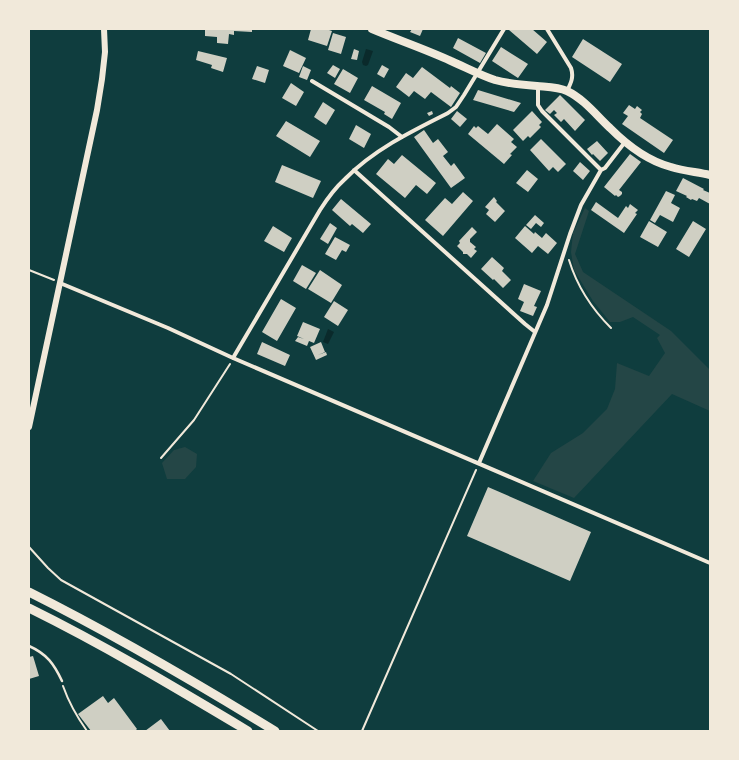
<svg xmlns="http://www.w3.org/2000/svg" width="739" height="760" viewBox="0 0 739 760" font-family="'Work Sans',sans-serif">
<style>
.green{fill:#244646}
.water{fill:#0a2a2b}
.building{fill:#cfcfc3}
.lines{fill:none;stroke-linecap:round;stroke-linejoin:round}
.path{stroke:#f1e9da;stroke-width:2}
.service{stroke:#f1e9da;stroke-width:2.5}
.minor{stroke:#f1e9da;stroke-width:4}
.tertiary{stroke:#f1e9da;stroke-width:6}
.primary{stroke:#f1e9da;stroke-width:8}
.motorway{stroke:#f1e9da;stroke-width:9}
</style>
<rect width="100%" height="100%" fill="#0f3d3e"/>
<!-- green -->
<path class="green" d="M585,208L589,211L575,254L583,272L671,331L710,370V411L672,394L574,498L533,481L551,453L583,433L607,409L615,389L617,363L649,376L665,353L657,338L660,335L633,317L620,322H610L593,301L574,270L571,252L573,233Z
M185,447L197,454L196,467L185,479H167L162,463L174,450Z"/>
<!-- water -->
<path class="water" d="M366,49L373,51L368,65L366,66L363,65L362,62Z
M328,329L334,332L328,344L323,342Z"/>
<!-- building -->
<path class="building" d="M205,29H252V32L234,31V35L229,34L228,44L217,43V37L205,36Z
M311,29H326L332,31L327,46L308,40Z
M412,29H423L420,36L410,32Z
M510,29H532L547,42L537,54L509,30Z
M333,33L346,37L341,54L328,50Z
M458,38L486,53L480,63L453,48Z
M583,39L622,64L610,82L572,57Z
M501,47L528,64L518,78L492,61Z
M354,49L359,51L357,60L351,59Z
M290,50L306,58L299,73L283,66Z
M198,51L227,58L223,72L211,68L212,65L196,60Z
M333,65L340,69L335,78L327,73Z
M382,65L389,69L384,78L377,74Z
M257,66L269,70L265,83L252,79Z
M303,66L311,70L307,80L299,77Z
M422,67L450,88L451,86L460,93L451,107L431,92L425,99L414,91L409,97L396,87L406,73L413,78Z
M343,69L358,78L350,93L334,84Z
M291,83L304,92L296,106L282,98Z
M372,86L401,103L392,119L384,114L385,112L364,100Z
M478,90L521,103L514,112L473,100Z
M560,95L585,120L575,131L564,119L561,122L554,115L557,113L554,110L550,114L545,110Z
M323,102L335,110L326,125L314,117Z
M629,105L635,109L637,106L642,110L640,112L642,114L640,118L673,140L664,153L622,124L628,116L623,113Z
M432,111L433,114L429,116L427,113Z
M457,111L467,119L460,127L451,119Z
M532,111L542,122L539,125L541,127L530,138L528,136L523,141L513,130Z
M286,121L320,141L310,157L276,136Z
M497,124L514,139L511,142L517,147L510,154L512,155L504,164L468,134L474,126L476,128L478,126L488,134Z
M356,125L371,134L364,148L349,139Z
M424,130L433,143L438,139L448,152L443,156L451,166L454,163L465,178L451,188L414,137Z
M541,139L566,164L558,172L553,167L549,171L530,150Z
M597,141L608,153L600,161L593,154L592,155L587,149Z
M630,154L641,162L619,190L622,192V194L620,196L618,197L616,195L615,196L604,187Z
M402,155L436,183L427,194L416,185L405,198L376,174L388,159L394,164Z
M580,162L590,171L583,180L573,171Z
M282,165L321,181L313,198L275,182Z
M527,170L538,179L528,192L516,183Z
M683,178L704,189L703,190L710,193V204L699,198L697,201L692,199L691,200L686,197L687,196L676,191Z
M666,191L675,195L671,203L680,208L673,222L660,215L655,223L650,220Z
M463,192L473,201L443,236L425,220L445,198L452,204Z
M494,197L497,201L496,202L505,211L495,222L486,214L489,210L485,207Z
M341,199L371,224L363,233L352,224L350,226L332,210Z
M596,202L618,218L626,206L628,208L630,204L638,210L635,213L637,214L624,233L591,210Z
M535,215L544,223L541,227L536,223L531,229L526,225Z
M649,221L667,232L658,247L640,237Z
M693,221L706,229L689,257L676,249Z
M330,223L337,228L328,244L320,239Z
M273,226L292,238L284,252L264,241Z
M525,226L534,234L535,232L542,238L546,233L557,243L548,254L538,246L532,253L515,238Z
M472,227L477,232L470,239V242L476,247L474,249L477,251L471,258L467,254H463V252L457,246L460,243L459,241Z
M335,237L350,245L346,252L342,250L336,260L325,254Z
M492,257L504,268L502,271L511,280L503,288L494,279L493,280L481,269Z
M302,265L316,273L306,289L293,281Z
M320,270L342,285L331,303L308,289Z
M524,284L541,291L534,306L537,307L533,316L520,311L524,302L518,299Z
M281,299L296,308L277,341L262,332Z
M334,301L348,310L338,326L324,317Z
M303,322L320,329L314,343L309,341L307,346L295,341L298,337L304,339L297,336Z
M262,342L290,355L285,366L257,354Z
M321,342L325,352L318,355L326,352L327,355L316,360L310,347Z
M488,487L591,532L570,581L467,536Z
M33,656L39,676L29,679V657Z
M103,696L108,703L114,698L137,729L135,731H91L78,714Z
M161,719L170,731H145Z"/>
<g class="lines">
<!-- path -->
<path class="path" d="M569,260C577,286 592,309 611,328
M29,270L54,280
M161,458L194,420L230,364
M29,547L48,568L61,580L231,674L318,731
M63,686C69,703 77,717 87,731
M362,731L476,470"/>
<!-- service -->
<path class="service" d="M29,646C47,654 54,664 62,681"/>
<!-- minor -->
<path class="minor" d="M547,29L571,68C574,77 571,83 567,91
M312,81L389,127L402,137
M538,86V105L542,111L601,170
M354,170L525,324L535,332
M60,283L168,328L233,358L710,563
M233,358L320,210C327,199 335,188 345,179C373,150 412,131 448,113L456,107L464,95L504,29
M479,463L547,305L570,234L581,205L601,170L605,168L625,142"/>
<!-- tertiary -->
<path class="tertiary" d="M29,427L97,110L102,79L105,52L104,29"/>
<!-- primary -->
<path class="primary" d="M372,29C398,40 425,49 451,61C465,67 480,75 495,80C509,84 523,85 537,86C547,87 558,87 567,91C584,99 597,116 610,128C627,145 648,161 671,167C684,171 697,172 710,175"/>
<!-- motorway -->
<path class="motorway" d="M29,592C113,634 195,682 275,731
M29,608C104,645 176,688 248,731"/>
</g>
<!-- border -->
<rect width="739" height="760" fill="none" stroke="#f1e9da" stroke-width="60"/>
</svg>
